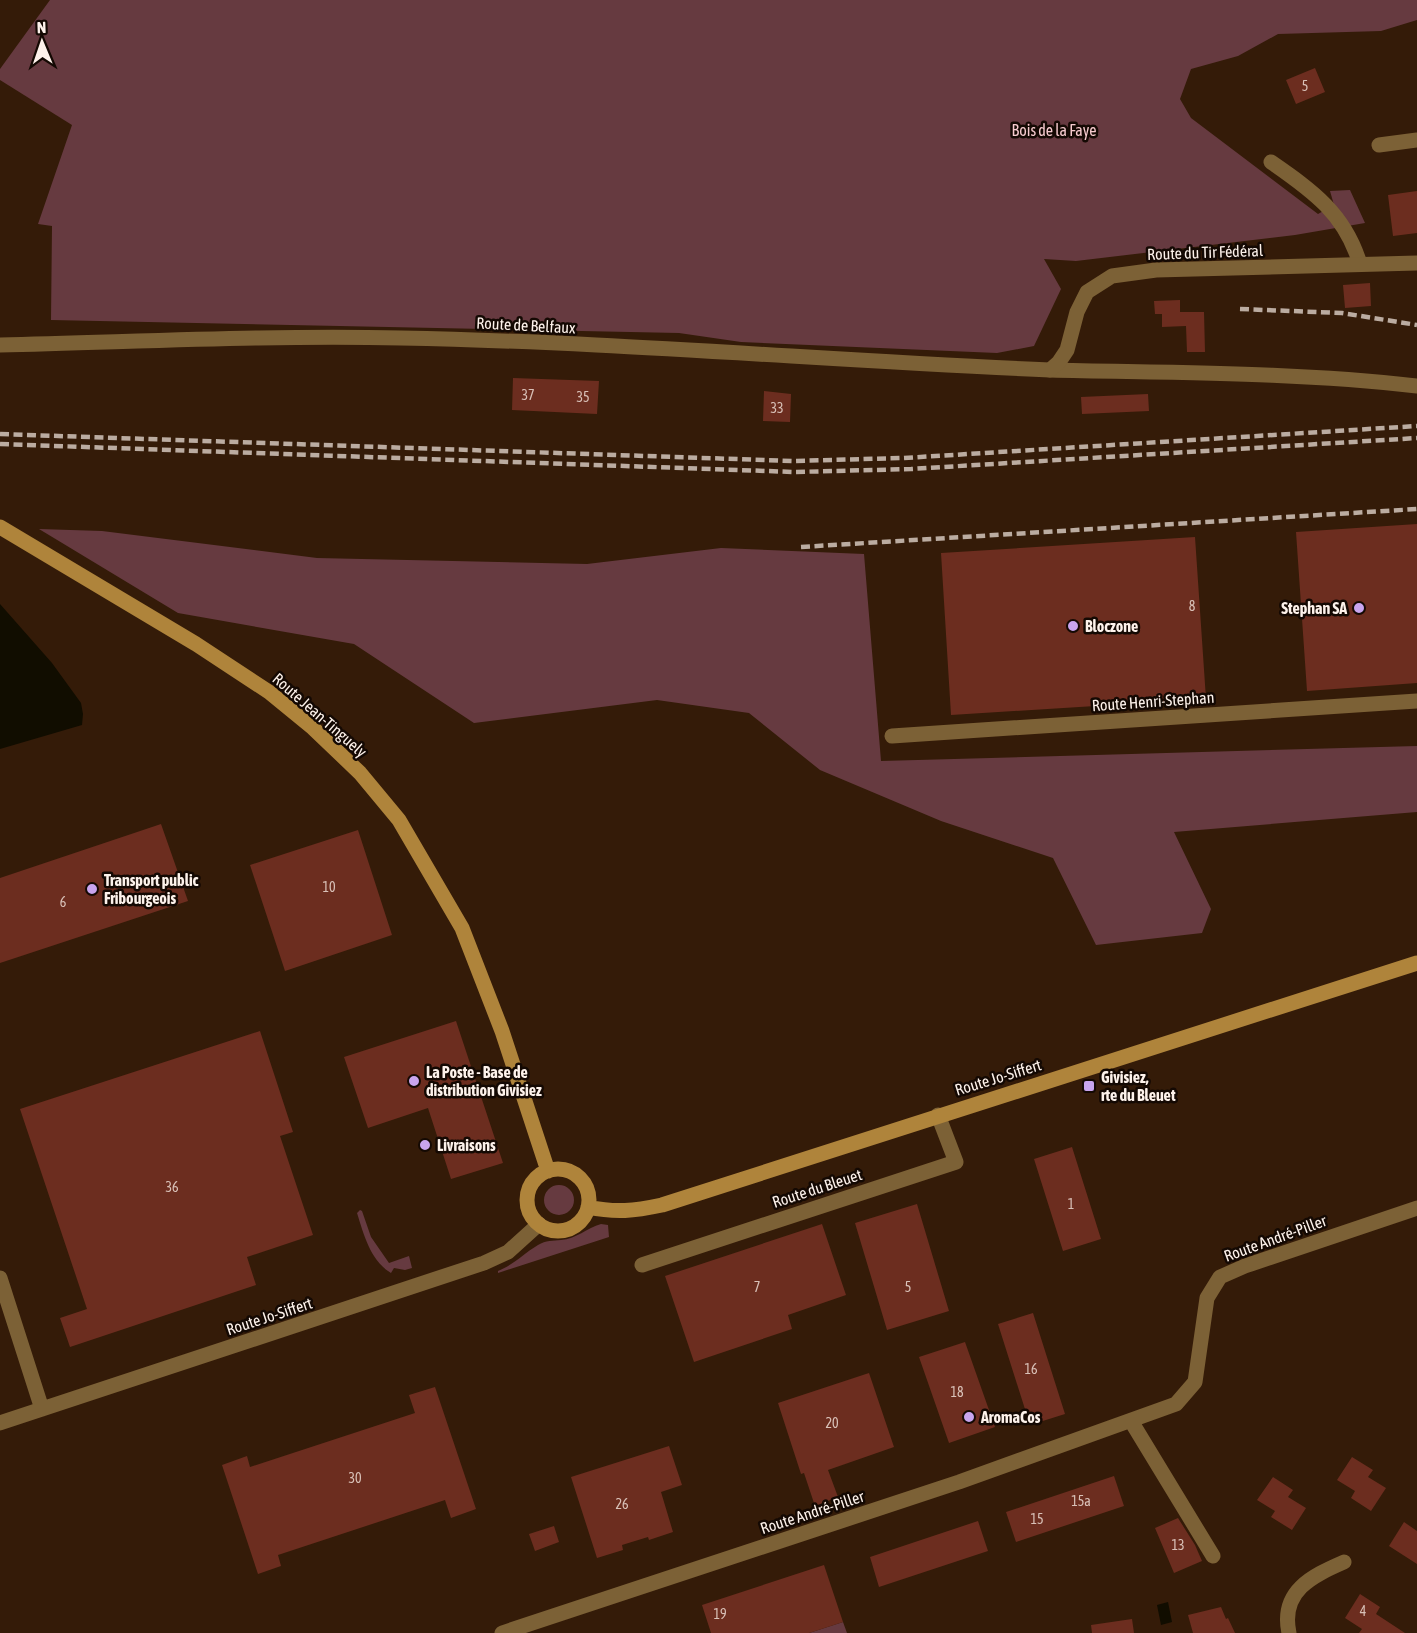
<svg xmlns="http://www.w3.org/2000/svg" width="1417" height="1633" viewBox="0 0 1417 1633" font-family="'Asap Condensed',sans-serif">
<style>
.green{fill:#663a40}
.water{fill:#110d00}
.building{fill:#6c2d1f}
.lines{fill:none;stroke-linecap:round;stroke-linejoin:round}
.minor{stroke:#7c6136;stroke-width:15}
.tertiary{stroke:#7c6136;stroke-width:15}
.secondary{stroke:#af843b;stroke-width:15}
.rail{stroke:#bbaca1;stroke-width:4.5;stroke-dasharray:9 4.5;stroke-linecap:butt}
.poi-dot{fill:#c9a5ee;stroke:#140903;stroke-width:2}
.labels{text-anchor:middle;stroke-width:5;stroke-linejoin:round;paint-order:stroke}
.number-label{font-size:14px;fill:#d9c1b8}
.park-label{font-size:16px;fill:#f7cbcf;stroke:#140903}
.street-label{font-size:16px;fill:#fdf2eb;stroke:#140903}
.poi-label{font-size:16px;font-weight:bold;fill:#fdf2eb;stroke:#140903;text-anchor:start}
</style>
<rect width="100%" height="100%" fill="#341b08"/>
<!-- green -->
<path class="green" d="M50,0H1417V20L1381,31L1278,34L1238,56L1191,69L1180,99L1191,118L1318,214L1334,205L1330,191L1350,190L1365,223L1295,235L1076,261L1044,259L1061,289L1034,346L997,353L741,342L679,333L51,320L52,226L38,224L72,125L0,80V69Z
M39,529L102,531L317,558L587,564L721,548L864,554L881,761L1417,746V812L1174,832L1211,909L1202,933L1096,945L1053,858L941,821L820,770L749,713L657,700L474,723L354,644L178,613Z
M544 1200a15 15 0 1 1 30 0a15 15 0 1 1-30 0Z
M360,1210L362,1211L371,1237L389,1263L409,1256L412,1268L405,1270L394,1268L391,1273C370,1260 364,1235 357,1213Z
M601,1224L608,1225L609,1237L498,1273V1271C515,1264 523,1254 538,1245C546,1240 553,1241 561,1240C576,1239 587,1228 601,1224Z
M843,1622L847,1633H809Z"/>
<!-- water -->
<path class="water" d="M0,604L52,663L81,703L83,714L82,725L0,749Z
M1168,1602L1172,1622L1161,1625L1157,1605Z"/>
<!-- building -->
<path class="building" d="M1315,68L1325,92L1296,104L1286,80Z
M1417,191V233L1393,236L1388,195Z
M1370,283L1371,306L1345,308L1343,285Z
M1180,300V312H1204L1205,352H1187L1186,326L1162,327V314H1155L1154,301Z
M513,378L599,381L597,414L512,410Z
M764,391L791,394L790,422L763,421Z
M1148,394L1149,411L1082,414L1081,397Z
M1417,524V683L1307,691L1296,532Z
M1195,537L1206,699L951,715L941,553Z
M161,824L188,901L0,963V878Z
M358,830L392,935L285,971L250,865Z
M456,1021L503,1163L451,1179L428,1108L368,1128L344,1057Z
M260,1031L293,1132L280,1136L313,1235L247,1257L256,1285L70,1347L60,1318L87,1309L20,1109Z
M1072,1147L1101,1239L1063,1251L1034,1159Z
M917,1204L949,1311L887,1330L855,1223Z
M822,1224L846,1295L788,1315L792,1329L694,1362L665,1276Z
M1033,1313L1065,1414L1030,1425L998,1324Z
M965,1342L995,1427L949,1443L919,1357Z
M869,1373L894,1447L828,1470L838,1497L815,1506L804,1473L801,1474L778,1403Z
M435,1387L476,1509L451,1518L445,1500L278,1555L281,1566L258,1574L222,1465L247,1456L250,1467L415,1413L409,1395Z
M669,1446L682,1485L661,1492L673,1532L649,1540L648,1537L622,1545L623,1550L597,1558L571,1477Z
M1352,1457L1373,1470L1368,1477L1386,1488L1371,1511L1351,1498L1355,1491L1337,1480Z
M1114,1476L1124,1506L1016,1542L1006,1512Z
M1273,1477L1293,1490L1288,1497L1306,1508L1292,1530L1271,1517L1275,1511L1257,1500Z
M1178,1518L1195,1545L1202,1561L1174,1573L1155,1528Z
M978,1521L988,1551L879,1587L870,1557Z
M1404,1522L1417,1531V1564L1389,1546Z
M554,1526L559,1542L535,1551L529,1534Z
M824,1565L843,1622L809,1633H711L702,1605Z
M1360,1594L1380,1607L1376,1614L1405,1633H1359L1362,1629L1345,1618Z
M1221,1607L1226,1619L1228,1618L1235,1633H1193L1188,1615Z
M1132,1619L1134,1633H1092L1091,1625Z"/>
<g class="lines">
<!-- minor -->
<path class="minor" d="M1379,145L1417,140
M1271,162C1313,191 1345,214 1360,264
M1050,370C1172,373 1295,372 1417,386
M892,736L1417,701
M642,1265L956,1162L938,1115
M1131,1421L1213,1556
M502,1633L959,1482L1176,1404L1195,1382L1207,1298L1220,1277L1245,1266L1417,1208
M1289,1633C1280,1591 1312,1576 1344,1562"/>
<!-- tertiary -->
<path class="tertiary" d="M0,345C134,342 268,335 401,338C618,342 834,361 1050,370L1059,362L1067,350L1077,312L1087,292L1112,276L1156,270L1417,263
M0,1278L42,1409
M0,1423L484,1263L508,1252L539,1224"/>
<!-- secondary -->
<path class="secondary" d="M0,527L196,644L269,692L313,728L360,773L399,820L462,928L502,1031L548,1171
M527 1200a31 31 0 1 1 62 0a31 31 0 1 1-62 0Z
M588,1207C616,1213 634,1211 662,1205L1417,963"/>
<!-- rail -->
<path class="rail" d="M1240,309L1342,313L1417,325
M0,434L793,461L904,458L1417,426
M0,444L795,472L911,469L1417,438
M801,547L1417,509"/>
</g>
<!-- markers -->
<g class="poi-dot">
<circle cx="1359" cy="608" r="6"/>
<circle cx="1073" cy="626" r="6"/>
<circle cx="92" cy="889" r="6"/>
<circle cx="414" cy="1081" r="6"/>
<rect x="1083" y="1080" width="12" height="12" rx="3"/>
<circle cx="425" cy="1145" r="6"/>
<circle cx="969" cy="1417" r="6"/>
</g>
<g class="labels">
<!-- number labels -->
<g class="number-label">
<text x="1305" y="91">5</text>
<text x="528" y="400">37</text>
<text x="583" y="402">35</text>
<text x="777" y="413">33</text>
<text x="1192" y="611">8</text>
<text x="329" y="892">10</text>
<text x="63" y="907">6</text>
<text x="172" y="1192">36</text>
<text x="1071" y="1209">1</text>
<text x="757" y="1292">7</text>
<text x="908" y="1292">5</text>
<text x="1031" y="1374">16</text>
<text x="957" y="1397">18</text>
<text x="832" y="1428">20</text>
<text x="355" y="1483">30</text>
<text x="1081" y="1506">15a</text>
<text x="622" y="1509">26</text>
<text x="1037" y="1524">15</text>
<text x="1178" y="1550">13</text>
<text x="1363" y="1616">4</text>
<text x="720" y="1619">19</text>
</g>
<!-- park labels -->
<g class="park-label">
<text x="1054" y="136">Bois de la Faye</text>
</g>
<!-- street labels -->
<g class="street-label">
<text transform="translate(1205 252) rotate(-2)" y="6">Route du Tir Fédéral</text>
<text transform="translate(526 325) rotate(3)" y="6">Route de Belfaux</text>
<text transform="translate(1153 701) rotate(-4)" y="6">Route Henri-Stephan</text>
<text transform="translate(320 715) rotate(41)" y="6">Route Jean-Tinguely</text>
<text transform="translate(998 1077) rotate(-17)" y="6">Route Jo-Siffert</text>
<text transform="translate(817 1188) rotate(-18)" y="6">Route du Bleuet</text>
<text transform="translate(1275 1238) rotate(-20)" y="6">Route André-Piller</text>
<text transform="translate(269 1316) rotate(-18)" y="6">Route Jo-Siffert</text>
<text transform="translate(812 1512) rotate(-18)" y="6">Route André-Piller</text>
</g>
<!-- poi labels -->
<g class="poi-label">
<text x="1347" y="614" text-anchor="end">Stephan SA</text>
<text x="1085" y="632">Bloczone</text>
<text x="104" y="886">Transport public<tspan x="104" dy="18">Fribourgeois</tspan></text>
<text x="426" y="1078">La Poste - Base de<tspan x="426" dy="18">distribution Givisiez</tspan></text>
<text x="1101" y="1083">Givisiez,<tspan x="1101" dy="18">rte du Bleuet</tspan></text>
<text x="437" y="1151">Livraisons</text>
<text x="981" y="1423">AromaCos</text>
</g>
</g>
<!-- north arrow -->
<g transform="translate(42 42) rotate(358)" stroke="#140903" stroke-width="4.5" paint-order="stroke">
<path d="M0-4.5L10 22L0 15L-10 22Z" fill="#fdf2eb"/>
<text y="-9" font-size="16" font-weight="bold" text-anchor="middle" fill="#fdf2eb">N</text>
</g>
</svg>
